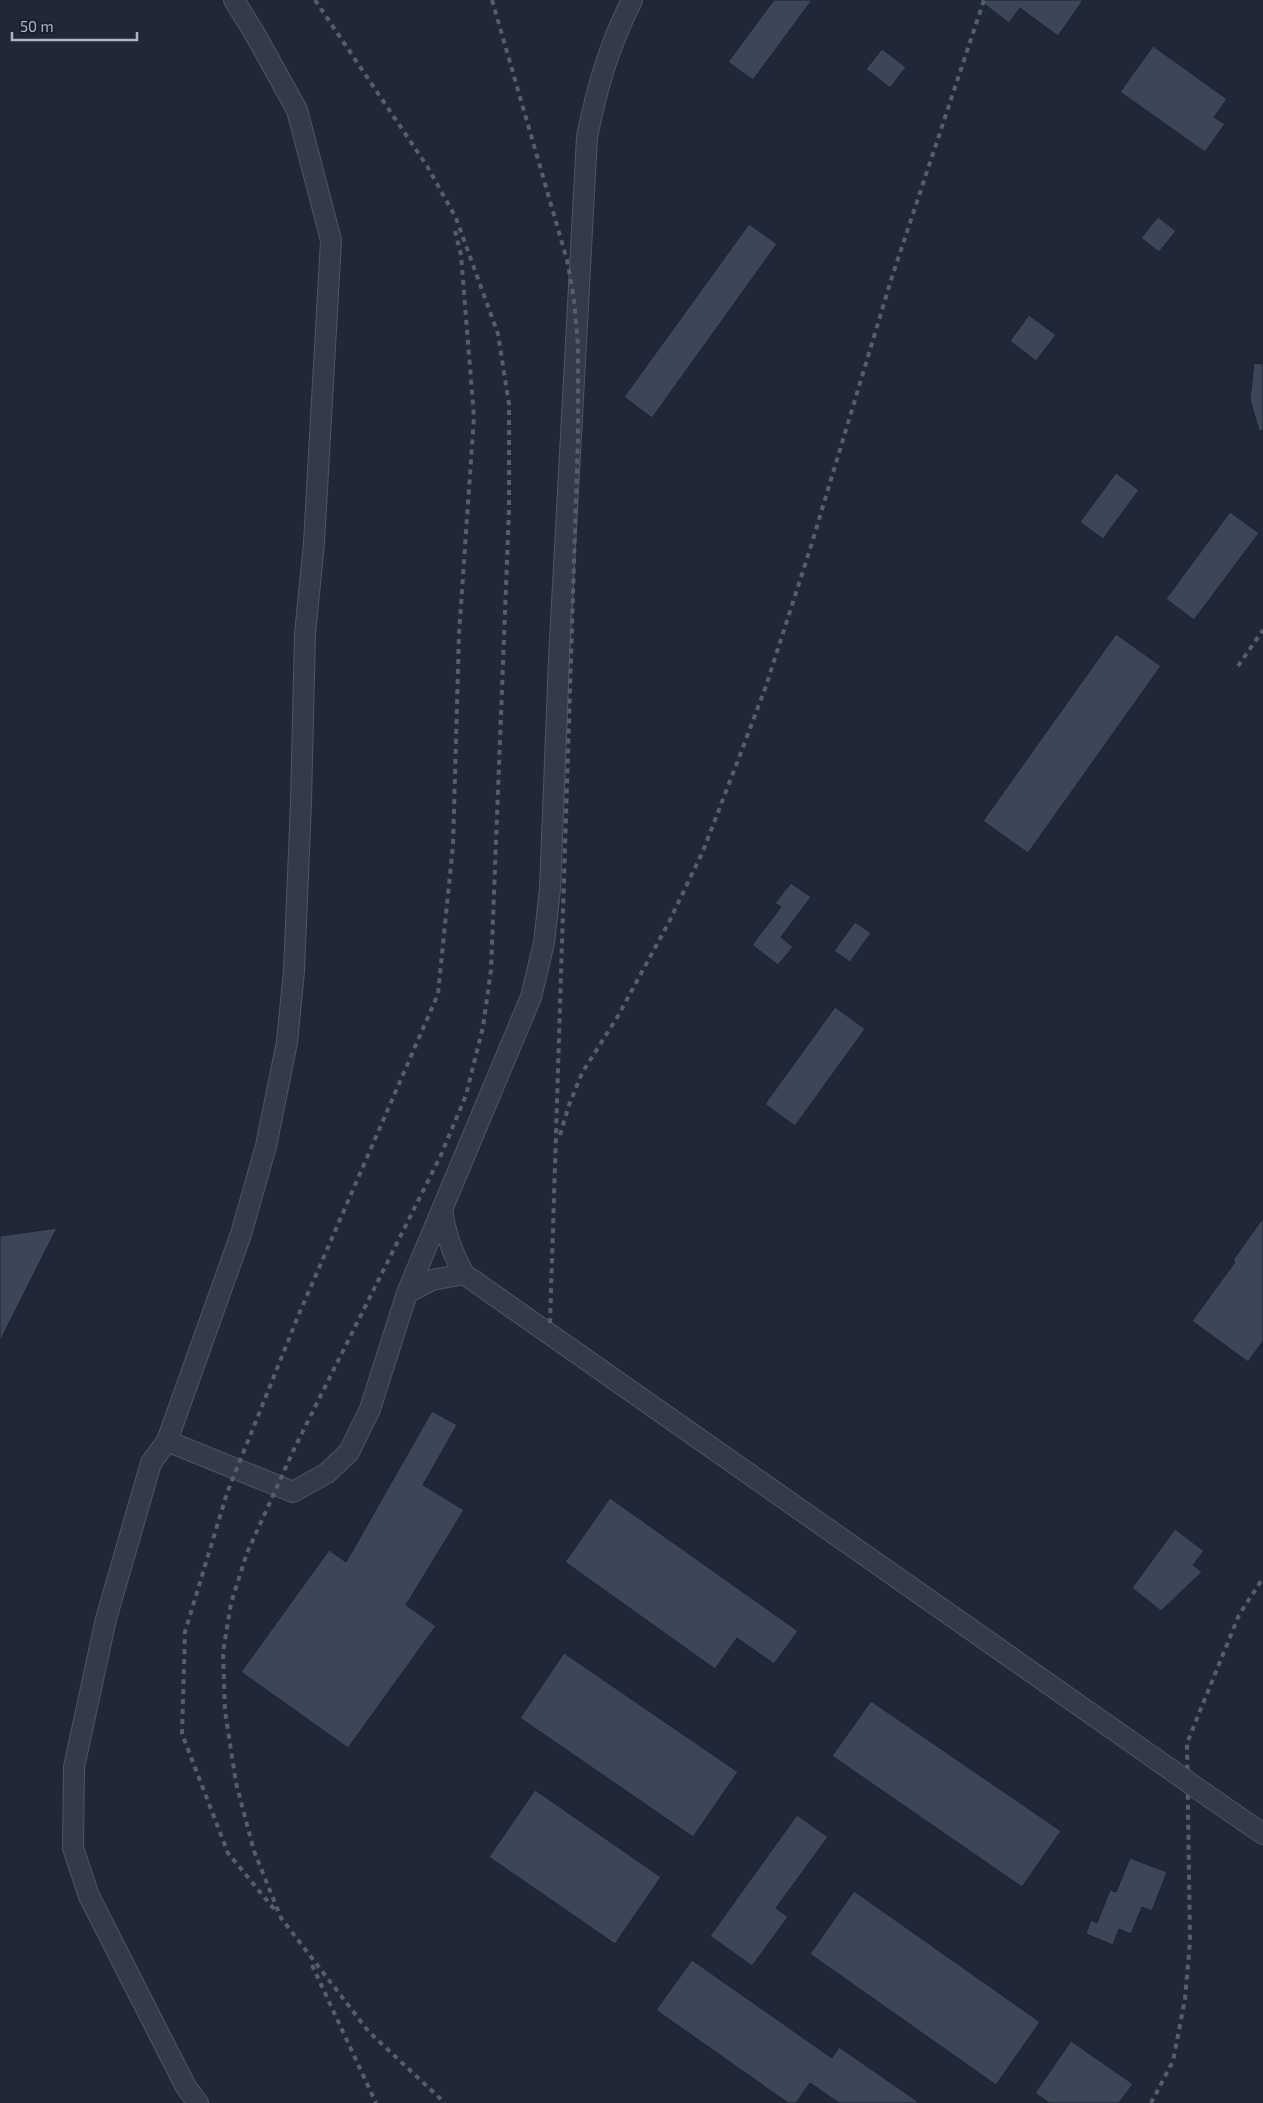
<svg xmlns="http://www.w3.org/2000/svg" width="1263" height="2103" viewBox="0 0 1263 2103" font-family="'Exo 2',sans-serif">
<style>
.building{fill:#3c4658;stroke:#1b222f}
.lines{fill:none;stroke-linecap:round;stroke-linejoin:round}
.minor-casing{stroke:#4e5563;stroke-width:22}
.minor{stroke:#333b48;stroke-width:20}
.rail{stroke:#555e6f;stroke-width:4;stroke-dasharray:5 5;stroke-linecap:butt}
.minor-bridge-casing{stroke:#4e5563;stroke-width:22;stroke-linecap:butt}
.minor-bridge{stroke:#333b48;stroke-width:20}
</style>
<rect width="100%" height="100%" fill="#202838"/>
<!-- building -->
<path class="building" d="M774,0H812L753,80L728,62Z
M979,0H1083L1058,36L1020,8L1009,23Z
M1153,46L1227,99L1214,117L1225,124L1205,152L1120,92Z
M882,49L906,67L890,88L866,69Z
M1158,217L1176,231L1159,252L1141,238Z
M749,224L777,244L652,418L624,397Z
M1029,315L1056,335L1036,361L1010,341Z
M1254,363L1263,364V430L1259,431L1250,399Z
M1116,473L1139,490L1103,539L1080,522Z
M1230,512L1259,533L1194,620L1166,599Z
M1116,634L1161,666L1028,853L983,821Z
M791,883L811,897L781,937L793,947L778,965L752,945L781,907L775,903Z
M855,922L871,933L850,962L834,951Z
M835,1007L865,1029L795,1126L765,1104Z
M1263,1218V1341L1248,1362L1192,1321L1235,1262L1233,1260Z
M57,1228L0,1341V1236Z
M432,1411L457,1425L423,1485L464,1510L406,1605L436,1626L348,1748L241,1672L329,1550L346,1562Z
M610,1498L798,1631L774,1664L737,1638L715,1669L565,1562Z
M1175,1529L1204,1551L1193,1565L1202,1572L1161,1611L1132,1588Z
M564,1653L738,1772L693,1837L520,1718Z
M871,1701L1061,1831L1022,1887L832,1756Z
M535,1790L661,1877L615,1944L489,1857Z
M797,1815L828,1837L776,1908L788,1917L752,1966L710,1936Z
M1130,1858L1167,1872L1152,1911L1142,1907L1131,1934L1119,1929L1113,1945L1086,1934L1091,1920L1097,1923L1110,1890L1116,1892Z
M854,1891L1040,2022L996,2085L810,1954Z
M692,1960L832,2058L839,2047L920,2103H839L810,2083L796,2103H788L656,2010Z
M1071,2041L1133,2084L1119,2103H1049L1035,2093Z"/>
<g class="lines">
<defs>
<path id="minor" d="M464,1274L1177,1774
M407,1293L432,1280L464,1274C452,1253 445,1234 442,1209
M167,1441L293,1492L327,1473L349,1452L370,1409L407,1293L531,997L544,943L550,889L559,659L587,137C597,87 609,46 632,0
M1198,1789L1263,1834
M198,2103L186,2087L89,1896L73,1848L74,1767L106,1619L151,1463L167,1441L241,1234L266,1146L287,1042L294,971L301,802L305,634L314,543L331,240L297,110L255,34L234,0"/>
</defs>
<!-- minor casing -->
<use href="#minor" class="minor-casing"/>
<!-- minor -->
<use href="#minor" class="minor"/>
<!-- rail -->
<path class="rail" d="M315,0L427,166L456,218L498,334L509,404V510L491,970L483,1027L466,1095L441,1155L295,1447L247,1553L231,1603L223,1652L225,1711L236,1783L254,1851L281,1918L369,2032L445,2103
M492,0L567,260L574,299L578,346V435L550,1324
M1238,666L1263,630
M560,1135L569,1105L582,1073L618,1016L669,922L703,851L740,755L766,686L811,546L891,280L984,0
M274,1909L228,1853L182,1734L185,1632L227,1493L299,1314L438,994L453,845L459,634L474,417L461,255L455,231
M312,1965L376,2103
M1151,2103L1173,2061L1185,1999L1190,1941L1187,1743L1239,1615L1263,1578"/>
<defs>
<path id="minor-bridge" d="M1177,1774L1198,1789"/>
</defs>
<!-- minor-bridge casing -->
<use href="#minor-bridge" class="minor-bridge-casing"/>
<!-- minor-bridge -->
<use href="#minor-bridge" class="minor-bridge"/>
</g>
<!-- scale -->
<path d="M12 32v8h125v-8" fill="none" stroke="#adb5c5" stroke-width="2.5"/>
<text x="20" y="32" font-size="15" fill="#adb5c5" stroke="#19202c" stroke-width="4" paint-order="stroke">50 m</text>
</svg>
